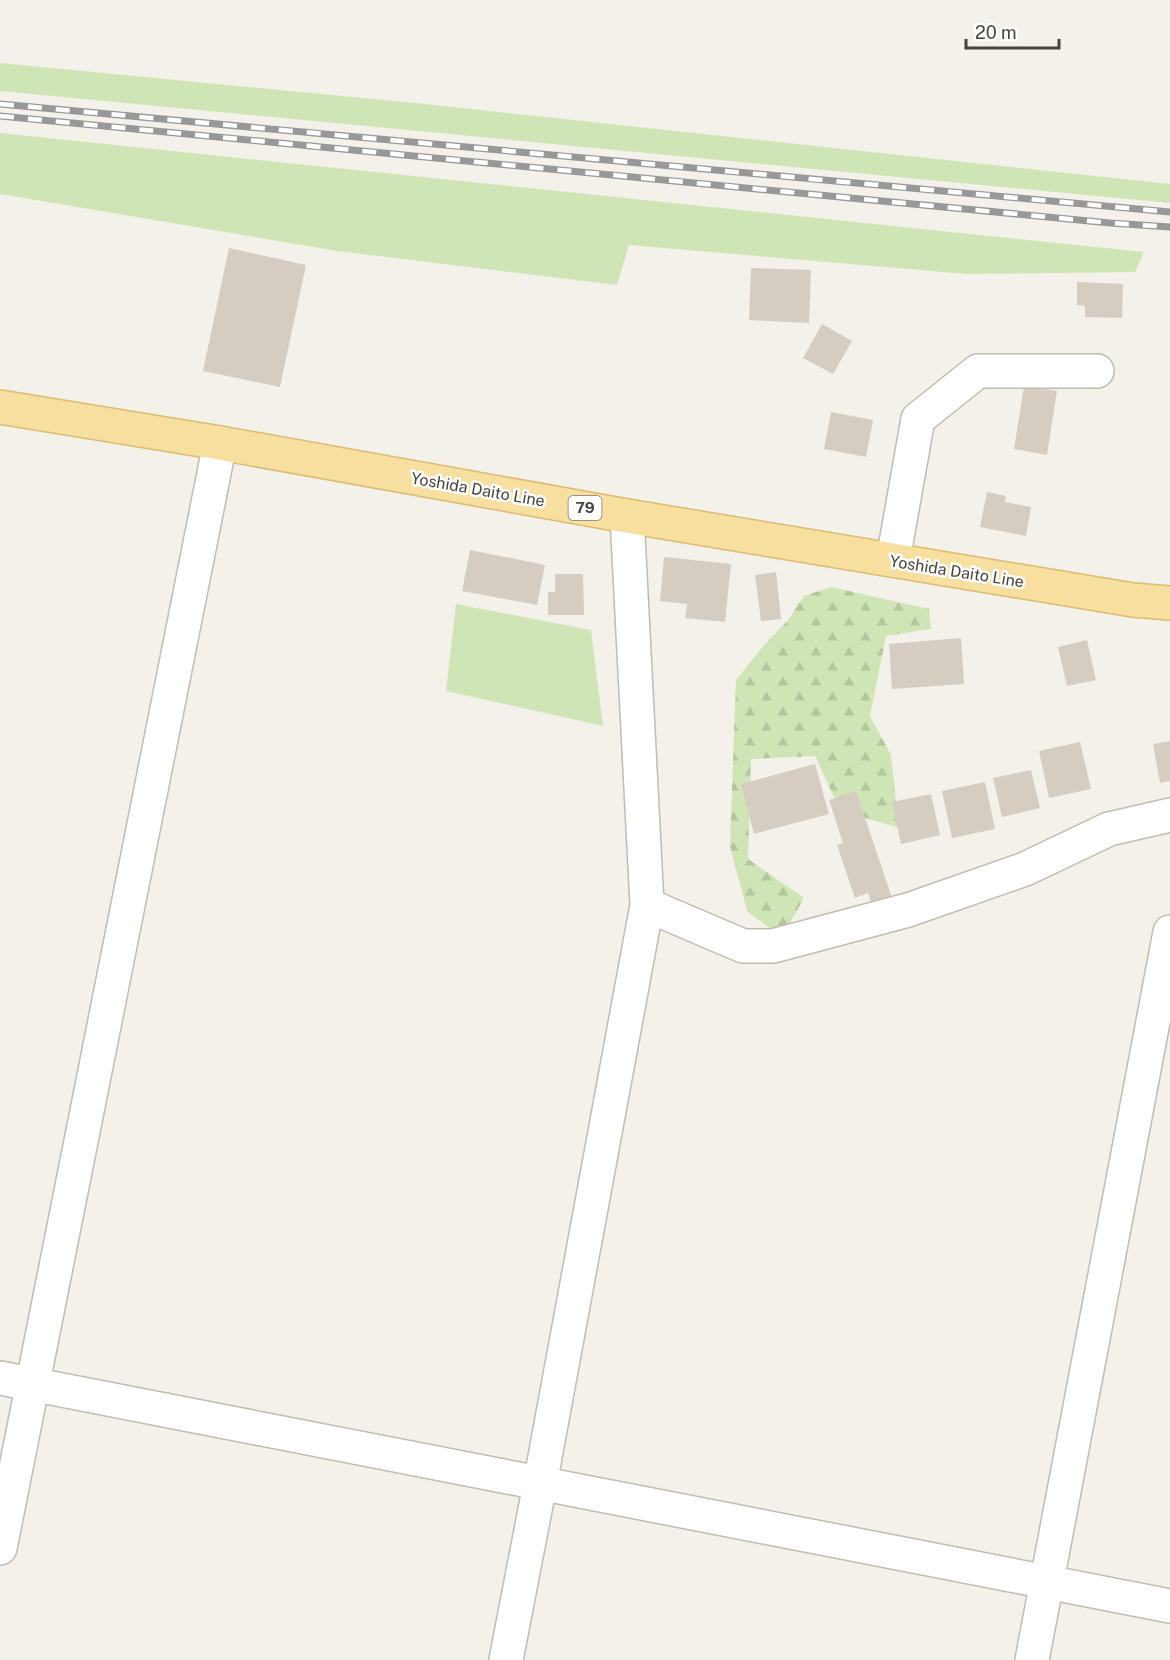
<svg xmlns="http://www.w3.org/2000/svg" width="1170" height="1660" viewBox="0 0 1170 1660" font-family="'Public Sans',sans-serif">
<style>
.green{fill:#d0e5b6}
.forest{fill:url(#forest-firs)}
.building{fill:#d5cdc1}
.lines{fill:none;stroke-linecap:round;stroke-linejoin:round}
.street-casing{stroke:#c2bcb0;stroke-width:36}
.primary-casing{stroke:#dcbc70;stroke-width:36}
.street{stroke:#fff;stroke-width:33}
.primary{stroke:#f7dfa0;stroke-width:33}
.rail-casing{stroke:#989898;stroke-width:7}
.rail{stroke:#fff;stroke-width:4.5;stroke-dasharray:14;stroke-linecap:butt}
.labels{text-anchor:middle;stroke-width:5;stroke-linejoin:round;paint-order:stroke}
.shield{fill:#fff;stroke:#7f7b74;stroke-width:1.5}
.shield-label{font-size:15px;font-weight:bold;fill:#484239}
.street-label{font-size:16px;fill:#484239;stroke:#fff}
</style>
<defs>
<pattern id="forest-firs" width="22" height="20" patternUnits="userSpaceOnUse" patternTransform="scale(1.5)"><rect width="22" height="20" fill="#d0e5b6"/><path d="M5 1l3.5 6h-7zM16 11l3.5 6h-7z" fill="#b4c69d"/></pattern>
</defs>
<rect width="100%" height="100%" fill="#f4f1ea"/>
<!-- green -->
<path class="green" d="M0,63L425,104L1170,184V203L0,91Z
M0,133L1144,252L1135,272L967,274L629,245L617,285L337,251L0,194Z
M456,604L591,630L603,726L446,691Z"/>
<!-- forest -->
<path class="forest" d="M831,587L929,609L931,629L886,636L870,716L891,755L899,828L840,810L815,756L751,759L748,859L804,898L782,937L747,911L730,847L736,680L760,650L788,620L804,596Z"/>
<!-- building -->
<path class="building" d="M229,248L306,265L280,387L203,371Z
M751,268L811,270L809,323L749,320Z
M1077,282L1123,284L1122,318L1085,317V306L1077,305Z
M822,324L852,341L833,374L803,358Z
M1024,386L1057,391L1047,455L1014,449Z
M831,412L873,420L866,457L824,449Z
M987,492L1006,496L1005,502L1031,507L1026,536L980,527Z
M470,550L545,565L537,605L462,591Z
M664,557L731,564L725,622L685,618L687,604L660,601Z
M776,572L781,619L761,621L755,575Z
M555,574H583L584,615H548V592H555Z
M961,638L964,684L892,689L889,644Z
M1087,640L1096,680L1067,686L1058,647Z
M1170,741V781L1160,783L1153,744Z
M1080,742L1091,789L1049,798L1039,751Z
M815,764L829,814L754,834L741,784Z
M1031,770L1040,808L1002,817L993,778Z
M985,782L995,829L952,838L942,791Z
M856,791L893,901L873,908L868,893L855,898L837,845L843,843L829,800Z
M931,794L940,835L901,844L892,802Z"/>
<g class="lines">
<defs>
<path id="street" d="M893,560L918,419L978,371H1097
M647,905L743,946H773L908,910L1025,869L1109,829L1170,815
M0,1378L1170,1606
M0,1548L220,443
M506,1660L540,1484L647,905L627,516
M1032,1660L1170,932"/>
<path id="primary" d="M0,407L220,443L627,516L1133,600L1170,603"/>
</defs>
<!-- street casing -->
<use href="#street" class="street-casing"/>
<!-- primary casing -->
<use href="#primary" class="primary-casing"/>
<!-- street -->
<use href="#street" class="street"/>
<!-- primary -->
<use href="#primary" class="primary"/>
<defs>
<path id="rail" d="M0,104L1170,212
M0,116L1110,223L1170,227"/>
</defs>
<!-- rail casing -->
<use href="#rail" class="rail-casing"/>
<!-- rail -->
<use href="#rail" class="rail"/>
</g>
<g class="labels">
<!-- shield labels -->
<rect class="shield" x="568.5" y="496" width="33" height="24" rx="4.5"/>
<g class="shield-label">
<text x="585" y="513">79</text>
</g>
<!-- street labels -->
<g class="street-label">
<text transform="translate(478 489) rotate(10)" y="6">Yoshida Daito Line</text>
<text transform="translate(957 571) rotate(9)" y="6">Yoshida Daito Line</text>
</g>
</g>
<!-- scale -->
<path d="M966 39v9h93v-9" fill="none" stroke="#484239" stroke-width="3"/>
<text x="975" y="39" font-size="18" fill="#484239" stroke="#ffffff" stroke-width="4.5" paint-order="stroke">20 m</text>
</svg>
